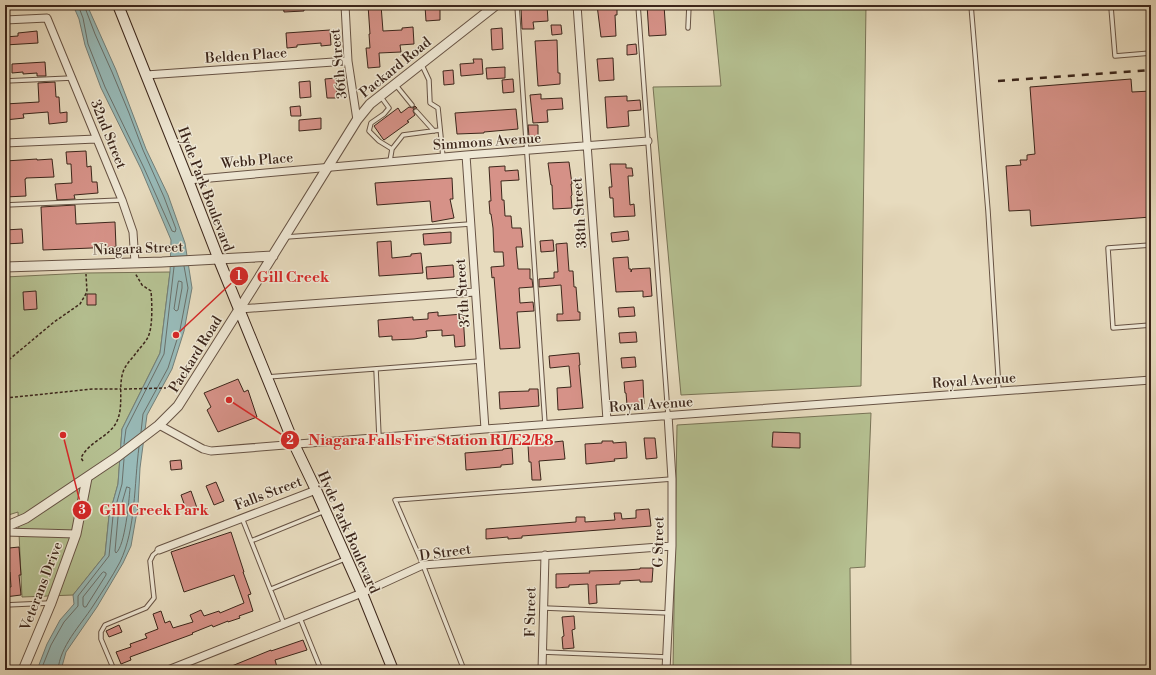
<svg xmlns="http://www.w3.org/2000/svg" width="1156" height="675" viewBox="0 0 1156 675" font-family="'Libre Bodoni',serif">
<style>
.green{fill:#b5c091;stroke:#787356}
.water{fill:#98bab8;stroke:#737f79}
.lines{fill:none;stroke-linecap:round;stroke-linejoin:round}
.shore{stroke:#6a706a;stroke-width:1}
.building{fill:#d69288;stroke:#3c261b}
.service-casing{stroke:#675344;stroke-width:5.5}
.minor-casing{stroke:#675344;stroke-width:9}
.tertiary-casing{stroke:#675344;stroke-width:11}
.secondary-casing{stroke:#3c261b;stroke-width:12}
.path{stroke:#3c261b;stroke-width:1.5;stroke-dasharray:3 2;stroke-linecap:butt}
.service{stroke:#efe8d5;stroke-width:3.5}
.minor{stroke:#efe8d5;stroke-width:7}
.tertiary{stroke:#efe8d5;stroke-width:9}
.secondary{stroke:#efe8d5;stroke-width:10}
.rail{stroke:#3c261b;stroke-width:2.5;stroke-dasharray:7 7;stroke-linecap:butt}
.labels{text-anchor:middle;stroke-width:3;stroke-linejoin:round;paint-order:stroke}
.street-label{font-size:14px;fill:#3c261b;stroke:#efe8d5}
.leader{fill:none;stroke:#d62828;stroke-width:1.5}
.callout-dot{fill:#d62828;stroke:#efe8d5;stroke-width:1.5}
.mark-label{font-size:12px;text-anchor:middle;font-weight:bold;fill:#fff}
.callout-label{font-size:15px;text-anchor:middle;font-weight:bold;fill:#d62828;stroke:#efe8d5;stroke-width:3;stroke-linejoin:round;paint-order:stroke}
</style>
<rect width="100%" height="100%" fill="#e7dbbe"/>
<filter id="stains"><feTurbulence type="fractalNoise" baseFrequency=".005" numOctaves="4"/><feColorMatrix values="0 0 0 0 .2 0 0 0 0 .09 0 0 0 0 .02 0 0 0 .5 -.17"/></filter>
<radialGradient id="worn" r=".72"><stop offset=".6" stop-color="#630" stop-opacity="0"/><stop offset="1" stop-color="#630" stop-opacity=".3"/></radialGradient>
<!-- green -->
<path class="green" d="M713,5H866L861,386L681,395L653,87L721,86Z
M170,272L160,353L122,429L118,484L109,516L105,555L73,595L22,597L18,512L5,516V277L86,273Z
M871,413L865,567L850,568L851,670H673L677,425Z"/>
<!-- water -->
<path class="water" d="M73,5H87L116,70L146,149L168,195L185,243L192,288L184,331L172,369L147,415L140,468L138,506L131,546L123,563L97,607L66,652L61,670H37L47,644L60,620L74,604L73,595L105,555L109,516L118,484L122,429L160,353L170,272L171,240L141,169L101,88L85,45L79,19Z"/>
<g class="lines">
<!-- shore -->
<path class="shore" d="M78,5L83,18L88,44L105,87L144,168L172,231L175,232L176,229L164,197L143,150L129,113L112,72L95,34L84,5
M179,281L182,282V288L178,310L176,311L174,309L178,283Z
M141,432L143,414L168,368L180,330L188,288L184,266
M124,444L126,429L164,354L174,267
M127,487L130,488C129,501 125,546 116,553L115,551L118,517Z
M104,572L106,573V575L89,602L86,607H84L83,605V597L102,573Z
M41,670L51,645L64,622L78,606V596L109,556L113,516L122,484L124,459
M58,670C60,646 80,626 93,606C102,592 112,577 120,562C136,529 134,484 139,447"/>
</g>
<!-- building -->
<path class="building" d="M283,5H304V11L284,12Z
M368,5H381L383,31L402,30V28L413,27L414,44L400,45L401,52L379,53L380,67L368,68L366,48H370L369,34H370Z
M440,5V20L426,21L425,6Z
M536,5H547L548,21L533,22L534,29H522L521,8L536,7Z
M597,5H617V15H615L616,36L601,37Z
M647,5H664L666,35L649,36Z
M551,25H561L562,34L552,35Z
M502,28L503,49L492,50L491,29Z
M330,30L331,45L321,46V43L297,45V47L287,48L286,33Z
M37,31L38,43L5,45V37L18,36V33Z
M557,40L558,73H560V84L538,86L535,41Z
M636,44L637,54L627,55V45Z
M613,58L614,80L599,81L597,59Z
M473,59H482L483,74L461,76L460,64L474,63Z
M45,62L46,76H37V73L23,74V72L12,73V64Z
M505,67V78L487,79L486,68Z
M453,70L454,84L444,85L443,71Z
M336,78L337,98H327L325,79Z
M513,79L514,92L503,93L502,80Z
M1131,79L1132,92L1151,91V217L1031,226L1030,210L1009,211L1006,166L1021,165L1020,160H1027V155L1035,154L1030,87Z
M310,81L311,97L300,98L299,82Z
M55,82L56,97H59L60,113L67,112V122L49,124L48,112L23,114L24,118L5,120V104L39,102L38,83Z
M541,94V99L562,98L563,109L547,110L548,122L533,123L530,95Z
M627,96V101L640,100L641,110L628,111L629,126L607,128L605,97Z
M300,106L301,116H291L290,107Z
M415,106L417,108H414L413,111L415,115L407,121L409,122L384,140L383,139L374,126L398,108L401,113L409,107L413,108Z
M516,109L518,129L484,132V133L457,134L455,113Z
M321,118V129L299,131V120Z
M528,125H538V136L529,137Z
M86,151L87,167L91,166L92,182H97L98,193L74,195L75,199L57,200L55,184L72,183L71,164H67L66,152Z
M37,159V160L52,159L54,177L26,178V179H25L26,196L5,197V161Z
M569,162L572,184H571L572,195L571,196L572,208L553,209L552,185H551L548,163Z
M610,164H626V168H632L633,176H628L630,205L634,204L635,216L614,217L613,198H610L609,187H612Z
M505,166V171L518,170L519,180L501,181L502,200H504L505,216H511L512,228H521L523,247H516L518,269H530V279H532L533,287L519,288L520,303L533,302L534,311L517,312L520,348L500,349L494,277L492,278L491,267L504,266L503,252H494L493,228L491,214H490L489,201H491L489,167Z
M452,178L453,199H450L454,218L432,222L430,201L377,205L375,183Z
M75,205L76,224L115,222L116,247L43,250L41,207Z
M22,229L23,243L5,244V230Z
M628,231L629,240L612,242L611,233Z
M451,232V243L424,245L423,234Z
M553,240L554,251L541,252L540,241Z
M391,241L392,258L411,256V254L421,253L423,273L379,276L377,242Z
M567,243L569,271H573L574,287H576L578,312H580V320L557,321V314H563L561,285L539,287V279L554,278V272H558L556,244Z
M628,257L629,269H631V272L632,269L650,268L652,296L643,297V291L616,292L613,258Z
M453,265L454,277L427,279L426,267Z
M36,291L37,309L24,310L23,292Z
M87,294H96V305H87Z
M634,307L635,316L619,317L618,308Z
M438,312V316L463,314L465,346L455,347L454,335L442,336V330L426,331L427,337L414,339L392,340V336L379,337L378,320L413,317V320L428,319V313Z
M636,332L637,342L620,343L619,333Z
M579,353L580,365H579L583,408L558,410L557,388L571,387L569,366L550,368L549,356Z
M635,357L636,367L622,368L621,358Z
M238,379L244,392L248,390L257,417L218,432L207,410L211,407L204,393Z
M643,380L644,404L627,405L626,393H625L624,382Z
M529,389H538L539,406L500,409L499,392L529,391Z
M773,432L800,433V448L772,447Z
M644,438H655L657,458L646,459Z
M563,441L565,459L539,461L541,480H532L531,462H529L528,445Z
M602,441H613V443L626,442L627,458L614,459L615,461L586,464L585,444L602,443Z
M512,448L513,464L501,465V467L466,470L465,453L503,450V449Z
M181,460L182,469L171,470L170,461Z
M216,482L224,501L214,505L206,486Z
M191,491L197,508L187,512L181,495Z
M649,509L651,526L522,536V538L508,539V537L486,539V529L576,522V517H585V522L615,520L614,513H621L622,519L636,518V510Z
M231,532L244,572H243L251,594L248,595L253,611L239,616L240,618L228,622V621L213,627L212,625L192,633L193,634L130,657L131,660L121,664L116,652L131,647L130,644L147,638L145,634L158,629L153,614L161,611L165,623L170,621L173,628L193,622L190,615L201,610L204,616L219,611L220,613L244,603L234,575L184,592L171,552Z
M19,547L21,575H19L21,595L5,597V587H11L10,572H5V552L9,551V548Z
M640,568H653L652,582H640V580L620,581V584L596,585L597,603L589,604L588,584L569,585V587L556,588V574L590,573L589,571L626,570L640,569Z
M574,616L575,629L572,630L574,648L563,649L562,637L564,636L562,617Z
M119,625L122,632L109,637L106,631Z
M303,640L307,650L275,660L277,667L270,670H266L265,667L257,670H222L271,650V651Z"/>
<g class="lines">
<defs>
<path id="service" d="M517,5L545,424
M638,5L668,415
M971,5L988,211L999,391
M1110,5L1111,7L1115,56L1151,53
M688,28L689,5
M422,65L429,80L430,103L438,108L443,157
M5,81L72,78
M395,84L412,105
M381,97L389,108L384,114L371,123L369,131L379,141L392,149
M416,111L434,131
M390,161L392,149L403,135L440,130
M5,205L122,200
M286,237L470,224
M1151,245L1108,248L1113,328L1151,325
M376,369L379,437
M267,377L480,361
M242,518L284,624
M251,541L325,511
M271,589L345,559
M5,605L50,603
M544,608L669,613
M300,618L321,670
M542,652L667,657
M114,670L101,639V632L105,625L146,608L154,598L150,561L153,555L159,550
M464,670L423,565L395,500L672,479"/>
<path id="minor" d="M345,5L348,61L357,120
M577,5L607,420
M5,20L47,18L122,200L133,232L135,263
M146,75L348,61
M5,143L96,139
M466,155L485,429
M188,180L466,155L648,141
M240,309L475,292
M159,425L203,449L211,451L485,429L1151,380
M5,532L76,534
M159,550L316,490
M168,670L362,593L423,565L672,546
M542,670L545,555
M666,670L672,546V479L668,415"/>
<path id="tertiary" d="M5,267L162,262L273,256
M5,527L26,518L117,457L159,425L178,406L252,289L357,120L370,104L496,5
M23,670L51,603L76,534L87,478"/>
<path id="secondary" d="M118,5L188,180L219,260L294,444L316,490L362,593L393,670"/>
</defs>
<!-- service casing -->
<use href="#service" class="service-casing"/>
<!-- minor casing -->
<use href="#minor" class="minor-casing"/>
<!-- tertiary casing -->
<use href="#tertiary" class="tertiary-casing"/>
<!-- secondary casing -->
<use href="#secondary" class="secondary-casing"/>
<!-- path -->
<path class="path" d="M241,267L246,277
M5,363L54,322L80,304L87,292L86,274
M124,389L166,388
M5,398L93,389H121
M83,461L81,458C89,441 110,437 117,421C124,406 118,387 123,372C126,363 134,357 139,349C142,346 146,341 148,337C153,327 152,302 151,291L142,285L135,273"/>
<!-- service -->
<use href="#service" class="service"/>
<!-- minor -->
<use href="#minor" class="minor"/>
<!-- tertiary -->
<use href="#tertiary" class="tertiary"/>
<!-- secondary -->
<use href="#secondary" class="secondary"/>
<!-- rail -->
<path class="rail" d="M998,81L1151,70"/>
</g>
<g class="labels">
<!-- street labels -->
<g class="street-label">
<text transform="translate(246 55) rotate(-4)" y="5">Belden Place</text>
<text transform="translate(338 64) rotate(-96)" y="5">36th Street</text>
<text transform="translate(395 67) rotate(-39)" y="5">Packard Road</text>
<text transform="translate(109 134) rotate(68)" y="5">32nd Street</text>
<text transform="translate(487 141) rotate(-4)" y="5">Simmons Avenue</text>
<text transform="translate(257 160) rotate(-5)" y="5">Webb Place</text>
<text transform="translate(206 189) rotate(69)" y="5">Hyde Park Boulevard</text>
<text transform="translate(579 213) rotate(-94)" y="5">38th Street</text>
<text transform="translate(138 248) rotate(-2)" y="5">Niagara Street</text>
<text transform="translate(462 293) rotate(-94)" y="5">37th Street</text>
<text transform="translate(195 354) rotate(-58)" y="5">Packard Road</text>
<text transform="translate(974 380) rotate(-4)" y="5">Royal Avenue</text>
<text transform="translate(651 404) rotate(-4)" y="5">Royal Avenue</text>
<text transform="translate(268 493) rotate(-21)" y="5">Falls Street</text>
<text transform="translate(349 532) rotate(66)" y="5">Hyde Park Boulevard</text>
<text transform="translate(658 542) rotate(-89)" y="5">G Street</text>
<text transform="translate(445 552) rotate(-8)" y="5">D Street</text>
<text transform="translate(41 586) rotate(-69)" y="5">Veterans Drive</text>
<text transform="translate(530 612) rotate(-89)" y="5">F Street</text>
</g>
</g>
<!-- callouts -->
<path class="leader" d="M176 335L239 276M229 400L290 440M63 435L82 510"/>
<g class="callout-dot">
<circle cx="176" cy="335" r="4"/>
<circle cx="229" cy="400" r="4"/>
<circle cx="63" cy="435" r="4"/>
<circle cx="239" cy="276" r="10"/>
<circle cx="290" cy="440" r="10"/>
<circle cx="82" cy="510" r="10"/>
</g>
<g class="mark-label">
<text x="239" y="280">1</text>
<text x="290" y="444">2</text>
<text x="82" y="514">3</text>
</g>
<g class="callout-label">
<text x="293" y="282">Gill Creek</text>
<text x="431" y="445">Niagara Falls Fire Station R1/E2/E8</text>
<text x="154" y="515">Gill Creek Park</text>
</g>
<!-- margin -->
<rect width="1156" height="675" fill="none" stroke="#e7dbbe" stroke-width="20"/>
<rect x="6" y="6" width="1144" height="663" fill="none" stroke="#3c261b" stroke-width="2"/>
<rect x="10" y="10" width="1136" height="655" fill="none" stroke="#3c261b"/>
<rect width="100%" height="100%" filter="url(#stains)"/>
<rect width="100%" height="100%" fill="url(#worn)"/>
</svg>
